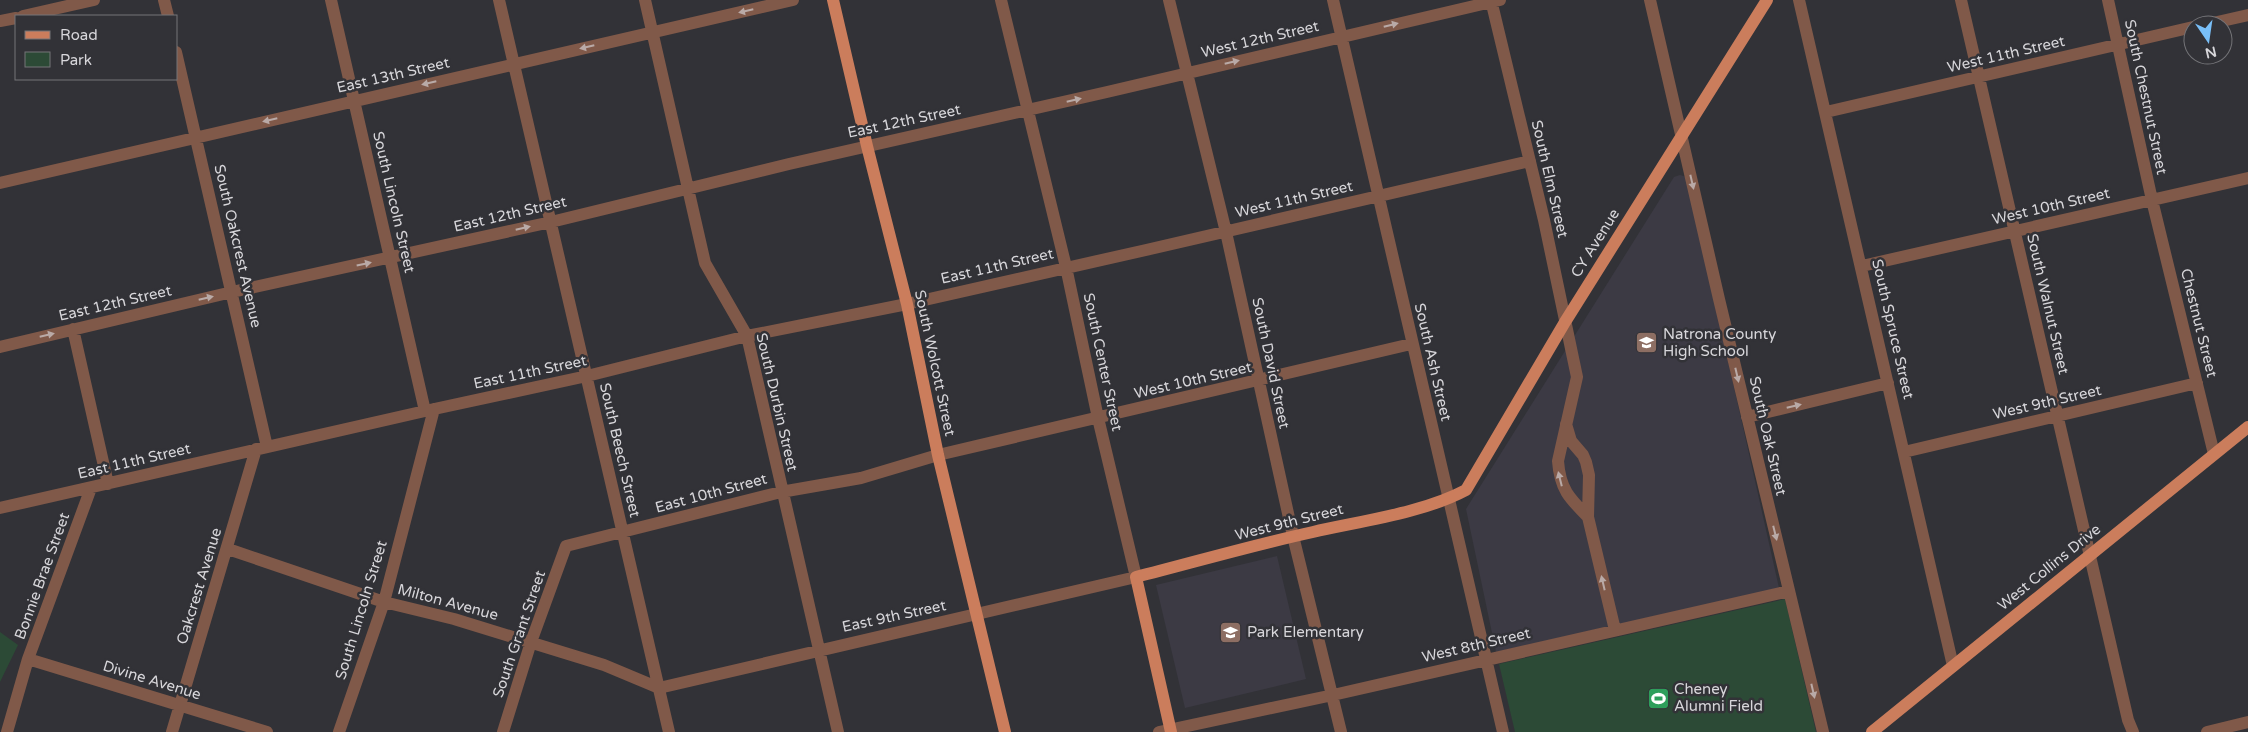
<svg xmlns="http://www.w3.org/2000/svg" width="2248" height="732" viewBox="0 0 2248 732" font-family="'Varela Round',sans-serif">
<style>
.built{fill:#3c3a44}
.green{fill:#2c4a36}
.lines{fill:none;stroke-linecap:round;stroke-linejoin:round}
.minor{stroke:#805949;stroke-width:12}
.major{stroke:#cb7d5c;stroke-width:12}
.oneway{fill:#b9aaa7}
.labels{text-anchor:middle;stroke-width:5;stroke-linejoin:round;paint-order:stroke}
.street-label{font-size:15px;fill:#d7d6da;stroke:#323237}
.poi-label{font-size:15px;fill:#d7d6da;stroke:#323237;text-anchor:start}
</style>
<rect width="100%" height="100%" fill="#323237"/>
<!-- built -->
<path class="built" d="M1680,175L1687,177L1779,588L1496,652L1466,509L1674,177Z
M1277,556L1306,679L1185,708L1156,585Z"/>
<!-- green -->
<path class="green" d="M1785,599L1816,732H1515L1499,664Z
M0,632L18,645L0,682Z"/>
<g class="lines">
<!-- minor -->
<path class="minor" d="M164,0L168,16
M331,0L425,411
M499,0L669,732
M645,0L705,263L747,336L838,732
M1169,0L1226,232L1293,536L1341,732
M1333,0L1503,732
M1491,0L1544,220L1577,377L1558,461C1560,489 1569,498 1588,517
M1650,0L1719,299L1823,732
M1799,0L1953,666
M1961,0L2128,720L2133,732
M2108,0L2152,200L2214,454
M23,16L94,0
M0,21L16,18
M2204,25L2248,15
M176,52L267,447
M1826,112L2193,27
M0,183L793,0
M1862,266L2248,178
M73,329L108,484
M0,347L232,292L551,222L789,164L1107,92L1500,0
M1747,417L1888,383
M1566,424L1571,441L1583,455L1586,462L1589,475L1588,517L1615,630
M1904,452L2197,383
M0,508L425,411L587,376L747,336L907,304L1146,250L1530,161
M228,549L384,602L454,619L604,665L659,688
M28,659L267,732
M659,688L1136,577L1098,418L1066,267L1001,0
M7,732L28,659L91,488
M172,732L256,449
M339,732L384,602L434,409
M503,732L531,642L566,546L781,492L861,478L938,455L1411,344
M1159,732L1333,695L1789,591
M2207,732L2248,722"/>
<!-- major -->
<path class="major" d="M833,0L867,146L907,304L938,455L1005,732
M1171,732L1136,577C1195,562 1253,545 1313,532C1361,521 1423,513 1466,490L1565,322L1767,0
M1872,732L2248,427"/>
</g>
<!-- one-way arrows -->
<defs><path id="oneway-solid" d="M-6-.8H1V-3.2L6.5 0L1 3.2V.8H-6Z" transform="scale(1.25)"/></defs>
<g class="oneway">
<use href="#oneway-solid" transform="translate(746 11) rotate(167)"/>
<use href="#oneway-solid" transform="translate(1391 25) rotate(-14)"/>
<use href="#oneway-solid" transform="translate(587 47) rotate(167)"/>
<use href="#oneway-solid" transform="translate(1232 62) rotate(-13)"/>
<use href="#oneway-solid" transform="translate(429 83) rotate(167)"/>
<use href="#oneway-solid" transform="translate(1074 100) rotate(-13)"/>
<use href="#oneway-solid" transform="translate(270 120) rotate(167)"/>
<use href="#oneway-solid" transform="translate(1692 182) rotate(77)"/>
<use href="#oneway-solid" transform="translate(523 228) rotate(-13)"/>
<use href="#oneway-solid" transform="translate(364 264) rotate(-12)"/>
<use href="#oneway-solid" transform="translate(206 298) rotate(-13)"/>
<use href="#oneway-solid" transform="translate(47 335) rotate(-13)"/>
<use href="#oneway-solid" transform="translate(1737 375) rotate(77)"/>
<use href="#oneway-solid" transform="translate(1794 406) rotate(-13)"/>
<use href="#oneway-solid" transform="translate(1560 479) rotate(-104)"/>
<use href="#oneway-solid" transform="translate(1775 533) rotate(76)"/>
<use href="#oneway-solid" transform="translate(1603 583) rotate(-103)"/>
<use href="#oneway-solid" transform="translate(1813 691) rotate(77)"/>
</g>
<!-- icons -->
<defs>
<symbol id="school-square" viewBox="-11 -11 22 22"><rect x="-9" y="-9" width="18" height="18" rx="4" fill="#8d6e63" stroke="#323237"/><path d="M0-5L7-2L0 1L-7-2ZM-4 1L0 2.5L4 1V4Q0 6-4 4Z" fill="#fff"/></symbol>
<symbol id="stadium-square" viewBox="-11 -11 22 22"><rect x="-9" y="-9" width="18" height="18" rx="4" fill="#2e9e5b" stroke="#323237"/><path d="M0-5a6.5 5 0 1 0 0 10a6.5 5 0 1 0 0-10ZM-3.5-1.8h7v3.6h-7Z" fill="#fff"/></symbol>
</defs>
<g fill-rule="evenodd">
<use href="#school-square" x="1634" y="330" width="25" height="25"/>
<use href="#school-square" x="1218" y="620" width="25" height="25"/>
<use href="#stadium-square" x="1646" y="686" width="25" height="25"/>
</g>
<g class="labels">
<!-- street labels -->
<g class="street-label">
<text transform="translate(1260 39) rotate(-13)" y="5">West 12th Street</text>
<text transform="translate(2006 54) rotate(-13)" y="5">West 11th Street</text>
<text transform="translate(393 75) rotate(-13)" y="5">East 13th Street</text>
<text transform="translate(2146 97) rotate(78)" y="5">South Chestnut Street</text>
<text transform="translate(904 121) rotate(-12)" y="5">East 12th Street</text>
<text transform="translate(1550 179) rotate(77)" y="5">South Elm Street</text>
<text transform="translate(1294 199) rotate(-13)" y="5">West 11th Street</text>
<text transform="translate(394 202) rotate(77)" y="5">South Lincoln Street</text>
<text transform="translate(2051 206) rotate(-13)" y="5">West 10th Street</text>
<text transform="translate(510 214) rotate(-13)" y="5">East 12th Street</text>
<text transform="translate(1595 243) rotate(-58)" y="5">CY Avenue</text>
<text transform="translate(238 246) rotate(77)" y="5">South Oakcrest Avenue</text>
<text transform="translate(997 266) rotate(-13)" y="5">East 11th Street</text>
<text transform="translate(115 303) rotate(-13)" y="5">East 12th Street</text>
<text transform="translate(2048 304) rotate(77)" y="5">South Walnut Street</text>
<text transform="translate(2199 323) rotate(76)" y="5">Chestnut Street</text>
<text transform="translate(1893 329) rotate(77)" y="5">South Spruce Street</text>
<text transform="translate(1103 362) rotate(78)" y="5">South Center Street</text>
<text transform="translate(1433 362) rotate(77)" y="5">South Ash Street</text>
<text transform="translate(935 363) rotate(78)" y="5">South Wolcott Street</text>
<text transform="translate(1271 363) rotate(78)" y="5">South David Street</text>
<text transform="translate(530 372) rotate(-12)" y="5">East 11th Street</text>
<text transform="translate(1193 380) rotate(-13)" y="5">West 10th Street</text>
<text transform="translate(777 402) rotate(77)" y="5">South Durbin Street</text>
<text transform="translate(2047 402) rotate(-13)" y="5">West 9th Street</text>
<text transform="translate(1768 436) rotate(77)" y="5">South Oak Street</text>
<text transform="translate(620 450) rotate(77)" y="5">South Beech Street</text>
<text transform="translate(134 461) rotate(-13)" y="5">East 11th Street</text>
<text transform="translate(711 493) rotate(-15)" y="5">East 10th Street</text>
<text transform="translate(1289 522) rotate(-14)" y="5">West 9th Street</text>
<text transform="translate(2049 567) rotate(-39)" y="5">West Collins Drive</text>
<text transform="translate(42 576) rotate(-70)" y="5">Bonnie Brae Street</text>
<text transform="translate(199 586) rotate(-73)" y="5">Oakcrest Avenue</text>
<text transform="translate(448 602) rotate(15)" y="5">Milton Avenue</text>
<text transform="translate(361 610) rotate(-73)" y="5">South Lincoln Street</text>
<text transform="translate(894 616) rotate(-12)" y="5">East 9th Street</text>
<text transform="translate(519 634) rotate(-71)" y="5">South Grant Street</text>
<text transform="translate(1476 645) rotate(-13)" y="5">West 8th Street</text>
<text transform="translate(152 680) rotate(17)" y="5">Divine Avenue</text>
</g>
<!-- poi labels -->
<g class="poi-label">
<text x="1663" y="339">Natrona County<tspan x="1663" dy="17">High School</tspan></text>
<text x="1247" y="637">Park Elementary</text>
<text x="1674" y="694">Cheney<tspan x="1674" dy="17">Alumni Field</tspan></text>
</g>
</g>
<!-- legend -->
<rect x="15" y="15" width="162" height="65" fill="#323237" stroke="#747478"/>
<rect x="25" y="31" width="25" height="8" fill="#cb7d5c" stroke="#747478"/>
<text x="60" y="40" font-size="15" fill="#d7d6da">Road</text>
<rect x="25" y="52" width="25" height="15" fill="#2c4a36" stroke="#747478"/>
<text x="60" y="65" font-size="15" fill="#d7d6da">Park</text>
<!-- north arrow -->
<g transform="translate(2208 40) rotate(167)"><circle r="24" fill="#323237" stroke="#747478"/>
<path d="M0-4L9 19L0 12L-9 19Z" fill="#79bff8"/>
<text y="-8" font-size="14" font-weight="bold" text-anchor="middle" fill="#d7d6da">N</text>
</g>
</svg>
